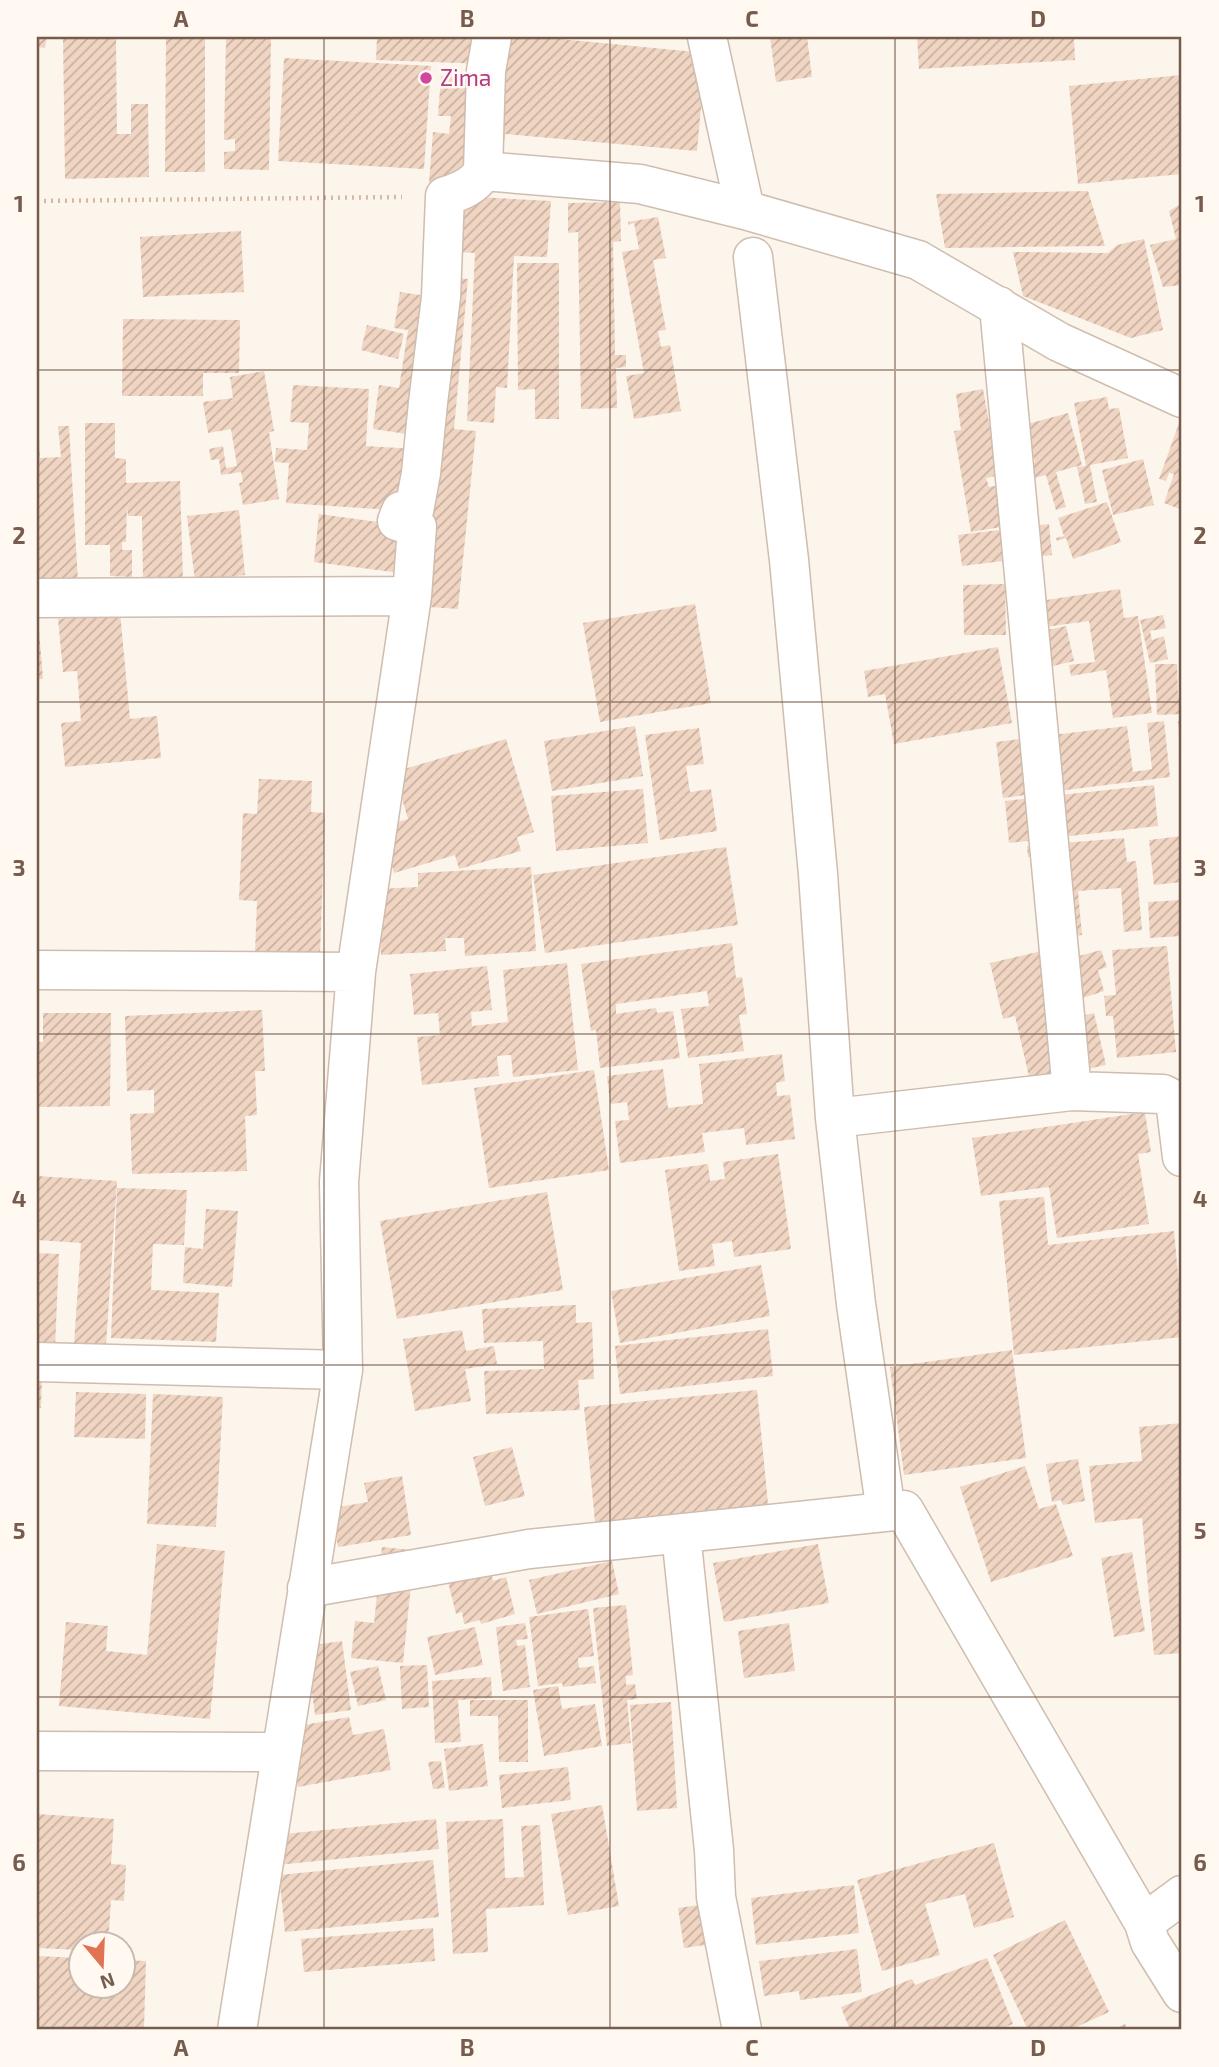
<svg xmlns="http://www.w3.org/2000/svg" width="1219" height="2067" viewBox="0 0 1219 2067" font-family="'Exo 2',sans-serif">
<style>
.building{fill:url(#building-hatch)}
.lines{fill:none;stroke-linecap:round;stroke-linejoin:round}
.minor-casing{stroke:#cfbdaf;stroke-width:41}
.path{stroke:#d7b8a5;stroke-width:4.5;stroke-dasharray:2 5;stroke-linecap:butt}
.minor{stroke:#fff;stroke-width:38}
.grid{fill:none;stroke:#775c4d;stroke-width:2;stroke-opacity:0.55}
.hotel-dot{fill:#d1479c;stroke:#fff9f1;stroke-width:2.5}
.labels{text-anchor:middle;stroke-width:5;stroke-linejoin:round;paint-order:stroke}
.hotel-label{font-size:23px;fill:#b23c85;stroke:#fff9f1;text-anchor:start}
.neatline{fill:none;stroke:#775c4d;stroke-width:2.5}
.grid-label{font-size:23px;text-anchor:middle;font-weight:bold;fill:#775c4d}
</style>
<defs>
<pattern id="building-hatch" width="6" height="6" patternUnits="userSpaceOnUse" patternTransform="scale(1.75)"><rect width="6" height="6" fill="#f1d5c3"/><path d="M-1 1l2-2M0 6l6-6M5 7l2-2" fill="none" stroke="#c8b0a1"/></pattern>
</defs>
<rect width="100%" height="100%" fill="#fcf5eb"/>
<!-- building -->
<path class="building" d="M37,37H47L45,48L37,47Z
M63,37H116L117,134H131V104H148L149,177L65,179Z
M166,37H205V172H165Z
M226,37H271L269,170L224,169V152L235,151V139L224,140Z
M377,37H487V64L376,60Z
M497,37H539L706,53L697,151L505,134L503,150L487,149Z
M770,37H807L812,77L776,82Z
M917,37H1074L1075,60L919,69Z
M284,58L431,66L424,169L278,161Z
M1182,75V174L1078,184L1069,86Z
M441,76L473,78L464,185L429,182L433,132L449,134L451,116H438Z
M1088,191L1105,246L945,248L936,194Z
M459,196L551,201L547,257L514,256L507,388L496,387L494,423L467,421L475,253L456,252Z
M620,202L621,241L613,242L615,355H626V367L616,368L617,408L581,409L578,232L568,233V203Z
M1182,203V285L1163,287L1150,245L1176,239L1169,211Z
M658,217L666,258L653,260L666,330L658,331L661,347L670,345L681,411L634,419L626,376L644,373L622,252L639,249L634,223L628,225V222Z
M241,231L244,292L143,297L140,237Z
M1144,239L1163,330L1131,338L1023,296L1013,252L1108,253L1117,245Z
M517,263H559V419H535V389L518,390Z
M445,277L468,279L454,429L476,431L458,609L415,606L406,511L286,503L289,463L275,462L276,448L307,450L309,423L290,422L293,385L369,389L366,446L416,449Z
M400,292L440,298L420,436L373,429L379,385L399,388L408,330L394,328Z
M123,319L240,320L239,373H203V396H122Z
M367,325L404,334L398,359L361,350Z
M264,371L274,431L269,432L279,499L243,505L239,483L243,482L241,472L221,475L219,459L211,460L209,449L223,446L226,468L237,466L231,429L208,433L203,402L233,398L230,377Z
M983,389L991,434L1005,432L1012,473L986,478L989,487L1012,483L1019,524L971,532L954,431L961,430L956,394Z
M1107,397L1109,409L1119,408L1128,458L1090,465L1097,502L1085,504L1077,467L1086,466L1074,403Z
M1068,413L1082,465L1056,472L1066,507L1056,510L1046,475L1034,478L1030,463L1035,462L1024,425Z
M1182,415V510L1164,503L1174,474L1169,473L1166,481L1159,479Z
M85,423H115V458L126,459V483L180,481L183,581L143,582L142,516H128L127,507L126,542H122V550H132V577L110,576V545H85Z
M58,426H69L78,582L39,584L37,555V438H39L40,458L61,457Z
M1143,459L1154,505L1113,515L1102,470Z
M1107,502L1121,542L1073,559L1066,538L1057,541L1056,538L1064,536L1058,518Z
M239,510L245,575L195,581L187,516Z
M319,514L415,527L409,574L314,562Z
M1049,524L1052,555L962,566L958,535Z
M1005,584L1006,635H964L963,585Z
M1120,589L1124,618L1138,616L1152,713L1113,718L1106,670L1071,676L1069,665L1095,662L1089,621L1016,631L1012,605Z
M695,604L711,703L600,722L583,623Z
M120,612L130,719L157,716L161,758L65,767L61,723L81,721L77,671L63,672L58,619Z
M1163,615L1166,628L1150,631L1152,640L1164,636L1168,659L1150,663L1140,620Z
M1066,626L1074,661L1049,667L1025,635Z
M37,630H39L43,679H37Z
M998,647L1012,723L894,744L885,694L868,697L864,671Z
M1155,664H1177L1178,698L1182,697V714L1157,715Z
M1164,721L1170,777L1003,798L996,742L1127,726L1133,772L1152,769L1147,723Z
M1178,721H1182V750L1180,751Z
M635,726L643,776L552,791L544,741Z
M699,728L704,764L686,766L690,792L711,789L717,831L660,840L645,735Z
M506,739L534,832L517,837L521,851L459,869L455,855L394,873L381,827L408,819L394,772Z
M259,779L312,781L311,812L325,813L320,955L255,953L257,901L239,900L243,813L257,814Z
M1154,785L1158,826L1009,843L1005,801Z
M643,789L648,843L556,851L551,796Z
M1182,836V882L1154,885L1149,840Z
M1124,838L1127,862L1136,861L1142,930L1124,932L1121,888L1078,891L1082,935L1053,939L1045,856L1028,857L1027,846Z
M726,847L738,925L545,953L533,875Z
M531,867L536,951L465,956L464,938H445L446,951L381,955L378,889L418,887V873Z
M1182,900V936L1150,938L1148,902Z
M732,943L736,978L742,977L747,1014L739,1015L744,1051L688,1058L681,1009L709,1006L707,991L616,1004V1014L656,1008L657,1013L673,1011L680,1058L600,1068L596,1030L591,1031L581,964Z
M1167,946L1176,1052L1117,1058L1113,1016H1106L1104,996L1116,995L1112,950Z
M1058,947L1051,1023L1094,1013L1106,1065L1030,1081L1015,1016L1003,1019L990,963Z
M1101,950L1107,967L1098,970L1104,991L1083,998L1075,957Z
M567,963L578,1070L513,1077L511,1055L497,1056L499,1076L422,1085L417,1037L440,1035L438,1013L414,1015L410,974L487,966L492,1010L471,1012L472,1026L508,1022L503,970Z
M262,1010L265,1071H255L257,1115L245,1116L247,1171L132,1174L130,1114L154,1113V1090L127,1091L125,1016Z
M43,1013H111L110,1106L37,1107V1042H43Z
M782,1054L785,1081L776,1083L777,1096L790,1095L795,1139L746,1145L744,1128L702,1133L705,1152L620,1163L615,1121L629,1120L627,1102L610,1104L607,1076L663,1069L668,1108L703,1104L699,1064Z
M594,1070L609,1170L489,1188L474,1088Z
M1145,1112L1151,1152L1138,1154L1149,1224L1057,1238L1049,1187L981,1196L972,1138Z
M778,1154L791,1249L734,1257L732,1241L712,1244L715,1266L679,1271L665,1170L708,1164L710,1181L725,1179L723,1162Z
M37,1176L117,1181L106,1345L74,1344L81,1243L37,1240Z
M117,1188L187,1190L184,1245L153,1244L151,1290L219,1293L216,1342L111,1338Z
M547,1192L563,1290L397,1319L380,1221Z
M1044,1197L1048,1245L1174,1231L1182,1317V1337L1014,1355L999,1201Z
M206,1209L238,1211L232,1287L183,1283L185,1247L203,1249Z
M37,1253L59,1254L55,1349L37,1348Z
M761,1265L770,1316L620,1343L611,1291Z
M576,1305V1323L592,1322L594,1379L578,1380L580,1410L486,1414L484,1371L544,1369L543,1341L484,1343L482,1309Z
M768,1329L773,1376L620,1394L615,1346Z
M462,1330L466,1351L494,1346L497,1364L465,1369L471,1401L415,1411L403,1339Z
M1012,1350L1026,1458L904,1475L890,1367Z
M37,1375L42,1376L41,1408H37Z
M757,1390L768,1504L595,1522L584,1407Z
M76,1392L146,1394L145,1439L74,1437Z
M153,1394L223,1397L216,1527L147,1524Z
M1182,1423V1653L1154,1655L1142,1518L1095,1523L1089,1466L1142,1461L1139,1427Z
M512,1447L525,1496L485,1506L473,1457Z
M1078,1459L1085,1501L1063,1505L1061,1500L1052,1502L1046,1464Z
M1025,1466L1039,1509L1056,1504L1073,1556L991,1582L960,1487Z
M402,1476L411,1535L338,1547L332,1508L368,1502L364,1483Z
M157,1544L225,1551L210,1719L59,1706L66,1622L108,1626L106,1651L147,1655Z
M818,1544L829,1603L724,1622L713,1563Z
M382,1547L442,1553L437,1587L411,1585L403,1663L351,1658L355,1621L374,1623Z
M1132,1552L1145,1631L1114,1637L1101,1558Z
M612,1561L619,1594L537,1614L529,1580Z
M489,1563L493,1581L506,1577L515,1614L481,1624L480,1620L464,1624L462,1612L456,1614L446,1574Z
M626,1605L633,1675L626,1676V1685L635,1684L637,1699L627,1700L631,1743L607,1746L593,1608Z
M588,1609L594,1656L578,1658L579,1668L594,1666L596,1683L563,1687L562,1683L538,1686L529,1617Z
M525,1623L528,1639L516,1640L517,1646L525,1645L530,1687L503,1691L496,1627Z
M789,1623L795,1671L744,1678L738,1631Z
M475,1627L483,1665L435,1675L427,1637Z
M342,1641L351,1710L315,1715L306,1646Z
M427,1665L429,1707L402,1709L400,1666Z
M378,1666L386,1700L358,1706L350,1672Z
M491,1677L492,1698L458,1700L461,1742L435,1743L432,1681Z
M558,1686L562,1709L595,1704L602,1746L544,1756L533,1690Z
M470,1700H528V1762H499L498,1716H470Z
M671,1702L677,1808L637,1811L630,1705Z
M349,1717L353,1735L384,1729L391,1770L298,1787L287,1728Z
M483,1744L488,1786L449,1791L444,1749Z
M441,1761L445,1788L433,1789L428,1762Z
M568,1767L571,1800L502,1808L499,1775Z
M602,1805L619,1906L568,1915L551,1814Z
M37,1814L114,1819L111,1864L126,1865L124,1901L111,1900L108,1944H80V1950L37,1948Z
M436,1819L439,1849L277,1865L274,1835Z
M503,1819L505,1878L524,1877L521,1826L540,1825L544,1905L486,1909L488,1952L453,1954L446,1822Z
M994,1843L1014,1917L974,1928L965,1894L925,1904L940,1955L882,1971L857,1880Z
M433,1860L439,1917L285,1932L279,1875Z
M854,1885L859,1933L756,1945L751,1898Z
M707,1904L712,1944L684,1948L678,1908Z
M1065,1920L1109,2012L1070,2030H1028L993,1955Z
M433,1928L435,1961L304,1972L301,1939Z
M857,1949L862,1992L800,2000L799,1991L764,1996L759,1961Z
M37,1956L80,1958V1986H122V1960L146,1961L144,2029L89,2027V2030H37Z
M987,1958L1013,2024L997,2030H850L841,2007L912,1979L915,1985Z
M1125,2024L1128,2030H1112Z"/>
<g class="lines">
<defs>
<path id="minor" d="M707,37L745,210
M483,171L640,184L745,210L918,260L1059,342L1182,398
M753,257L789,560L818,874L835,1118L856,1304L886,1512
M999,306L1072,1091
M37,598L412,596
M37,970L356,972
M1175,1100L1182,1157
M835,1118L1072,1091L1163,1094L1182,1104
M37,1362L343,1370
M681,1534L714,1850L716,1897L742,2030
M307,1588L529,1549L904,1510L1144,1923
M37,1751L281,1752
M1182,1895L1144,1923L1150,1942L1182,1993
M237,2030L343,1370L339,1182L356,972L412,596L417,527L397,521L401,511H414L421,473L428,403L441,297L445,196C460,192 475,186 483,171L486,71L492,37"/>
</defs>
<!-- minor casing -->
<use href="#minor" class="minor-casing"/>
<!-- path -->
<path class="path" d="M37,201L402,197"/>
<!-- minor -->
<use href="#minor" class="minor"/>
</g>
<!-- grid -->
<path class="grid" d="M324,37V2030M610,37V2030M895,37V2030M37,370H1182M37,702H1182M37,1034H1182M37,1365H1182M37,1697H1182"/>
<!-- markers -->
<circle class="hotel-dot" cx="426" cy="78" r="7"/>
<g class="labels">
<!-- hotel labels -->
<g class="hotel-label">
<text x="440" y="86">Zima</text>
</g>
</g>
<!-- border -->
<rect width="1219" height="2067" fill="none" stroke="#fff9f1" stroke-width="77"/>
<!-- north arrow -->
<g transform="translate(102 1965) rotate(161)"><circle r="33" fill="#fff9f1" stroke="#c9baaf" stroke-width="2"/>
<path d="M0-5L12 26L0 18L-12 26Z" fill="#e27254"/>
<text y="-10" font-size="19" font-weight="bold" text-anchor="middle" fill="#775c4d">N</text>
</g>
<rect x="38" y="38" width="1142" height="1990" class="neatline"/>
<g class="grid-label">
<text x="181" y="27">A</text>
<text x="467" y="27">B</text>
<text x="752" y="27">C</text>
<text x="1038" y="27">D</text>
<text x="19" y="212">1</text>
<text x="1200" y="212">1</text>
<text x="19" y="544">2</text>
<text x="1200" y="544">2</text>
<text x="19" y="876">3</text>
<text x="1200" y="876">3</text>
<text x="19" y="1207">4</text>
<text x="1200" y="1207">4</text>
<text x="19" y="1539">5</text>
<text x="1200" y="1539">5</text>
<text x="19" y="1871">6</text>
<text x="1200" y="1871">6</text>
<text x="181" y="2056">A</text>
<text x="467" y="2056">B</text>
<text x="752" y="2056">C</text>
<text x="1038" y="2056">D</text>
</g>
</svg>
